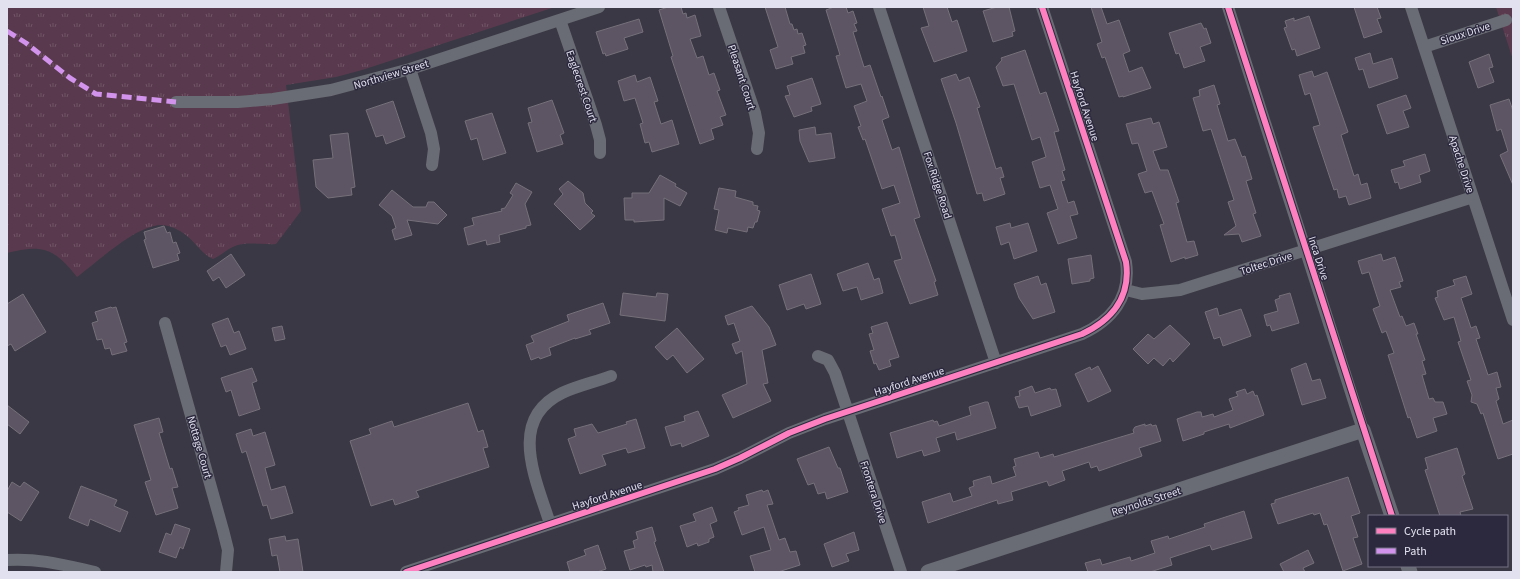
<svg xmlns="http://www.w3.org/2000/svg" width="1520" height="579" viewBox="0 0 1520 579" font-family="'Source Sans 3',sans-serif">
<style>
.grass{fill:url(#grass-tufts)}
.building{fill:#5d5563;stroke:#75707a}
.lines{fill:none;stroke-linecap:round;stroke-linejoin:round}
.minor{stroke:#696c74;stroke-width:12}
.tertiary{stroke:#696c74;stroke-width:15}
.quiet{stroke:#d193ec;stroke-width:5;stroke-dasharray:10 5;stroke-linecap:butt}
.cycleway-casing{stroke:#2c293e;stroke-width:8}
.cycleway{stroke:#ff80c0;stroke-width:6}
.labels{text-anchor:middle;stroke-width:3;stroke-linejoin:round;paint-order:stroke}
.street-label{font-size:11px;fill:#e2e1ef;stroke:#2c293e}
</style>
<defs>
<pattern id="grass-tufts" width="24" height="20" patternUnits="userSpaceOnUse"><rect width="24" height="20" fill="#59394d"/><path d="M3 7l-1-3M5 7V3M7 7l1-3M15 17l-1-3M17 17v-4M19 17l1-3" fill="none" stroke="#715567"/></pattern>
</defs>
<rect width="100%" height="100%" fill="#3a3844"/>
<!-- grass -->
<path class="grass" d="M7,7H555L362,70L336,77L286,85L301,211L276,244C263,245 247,241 235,246C227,249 222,255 213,259C202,255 193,238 180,231C173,227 163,223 154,226C130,231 97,262 77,277C54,248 43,244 7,253Z
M1496,7H1513V60Z"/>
<!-- building -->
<path class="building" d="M668,7H681L683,14L686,13L687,18L695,15L701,36L690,39L697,58L703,56L709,75L714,73L720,90L717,91L726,115L720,117L723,125L711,129L714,139L700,144L671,57L673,56L659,10Z
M765,7H785L790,24H792L794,30L797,29L798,34L802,33L806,45L803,46L805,53L791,57L793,64L776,69L770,50L778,47Z
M834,7H846L848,13L853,11L857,23L854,24L857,31L853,32L864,67L870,65L881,97L882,96L889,117L882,120L892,150L899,147L920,217L914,219L936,281L934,282L938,295L910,304L894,261L902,259L895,235L891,236L882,209L900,203L894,185L882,189L865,139L863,140L858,127L861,126L854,106L867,101L861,84L846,88L836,56L840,55L826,10Z
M923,7H947L952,22L957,20L967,51L934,62L921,28L929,26Z
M997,7H1009L1015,31L1012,32L1013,36L993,42L983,11Z
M1091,7H1101L1107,24L1119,20L1130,51L1123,54L1129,72L1142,67L1151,88L1123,97V96L1119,97L1105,57L1102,58L1097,44L1102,42Z
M1354,7H1377L1381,18L1377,19L1382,32L1364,38Z
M1309,16L1320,48L1297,56L1295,49L1292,50L1287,36L1284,28L1287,27L1285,21L1294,18V21Z
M639,19L643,32L624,38L628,49L606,56L605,53L603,54L596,32Z
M1201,23L1204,29L1206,28L1211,43L1200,47L1205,61L1184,68L1179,53L1176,54L1169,33Z
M1025,50L1040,94L1046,92L1059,131L1054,132L1065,170L1062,171L1065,180L1061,181L1068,203L1074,201L1078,214L1070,216L1077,238L1058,244L1047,213L1058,209L1050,185L1040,188L1032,162L1046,157L1040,137L1032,140L1014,84L1003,86L996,67L1002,60L1001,58Z
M1370,53L1373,64L1392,58L1398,78L1369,88L1363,69L1359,70L1355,58Z
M1489,54L1493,67L1489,68L1494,82L1478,88L1469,62Z
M1312,71L1314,77L1327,72L1348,132L1341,135L1354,176L1358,174L1361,185L1367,183L1371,198L1349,205L1346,196L1339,198L1337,189L1334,190L1313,127L1320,125L1310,93L1305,95L1299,75Z
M956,74L959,81L969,77L980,107L977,108L996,169L1001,167L1004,177L1000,178L1005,194L984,201L982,193L977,194L956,123L941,79Z
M635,75L637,82L650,77L658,101L654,102L661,124L672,120L679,144L652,152L649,142L645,143L640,124L643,123L635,98L624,101L618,81Z
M812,78L821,104L811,107L812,111L794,117L785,96L790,95L787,86Z
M1214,85L1220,104L1217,105L1228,141L1235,139L1242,157L1245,156L1252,179L1246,181L1256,213L1253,214L1261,236L1242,242L1239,234L1224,235L1236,226L1228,202L1234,200L1211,129L1203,131L1193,98L1200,96L1199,90Z
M1406,95L1411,108L1403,111L1409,127L1387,134L1377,105Z
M1509,99L1513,111V185L1500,155L1508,151L1501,129L1497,131L1490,105Z
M552,100L564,133L560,135L563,144L537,152L528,123L532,122L528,108Z
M393,101L405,137L386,144L383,135L376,137L366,110Z
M492,113L506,153L483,160L477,138L471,140L465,121Z
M1151,118L1153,124L1159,122L1167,147L1153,151L1160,170H1168L1179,202L1176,203L1187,242L1194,241L1198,255L1185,259V257L1171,262L1160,225L1164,224L1152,191L1145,193L1138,174L1147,171L1138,143L1132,144L1126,124Z
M815,127L816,135L831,133L835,158L809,162L800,141L799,130Z
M348,133L355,187L351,188L352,195L328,198L316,187L313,160L333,158L330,135Z
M1425,154L1430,171L1419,175L1421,182L1400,189L1398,182L1395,183L1391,170L1405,166L1403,161Z
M660,175L676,184L675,186L687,193L680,206L664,198V220L634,222V220H625L624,198H632V193H649Z
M568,181L583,193L585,203L593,211L591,213L595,216L580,230L554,204L563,194L559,189Z
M516,183L532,192L525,204L531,225L526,226V228L499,235L500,242L487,245L486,240L468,245L464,228L474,225L472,218L502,211L501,209L505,208L513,195L510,193Z
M719,188L736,191L735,197L753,202V205L758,206L757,210L760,211L757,222H755L753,228L748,227L747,232L728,228L727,233L715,230L719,210L714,209Z
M392,190L413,207H426L428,202H434L447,215L438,224L407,220L412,235L395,240L392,230L396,228L392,216L379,205Z
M1010,223L1011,228L1028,223L1037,251L1014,259L1009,242L1001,245L996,227Z
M164,226L167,233L170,232L173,243L176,242L180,253L177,254L179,260L153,268L144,240L146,239L144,232Z
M231,254L245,275L226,288L219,277L213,281L207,271Z
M1381,254L1383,261L1395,257L1403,281L1399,282L1401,287L1390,290L1400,317L1402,316L1406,326L1414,323L1418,334H1416L1425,360L1422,361L1426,374L1422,375L1429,399L1433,398L1435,402H1443L1447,414L1433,418L1437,431L1417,438L1410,417L1408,418L1388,355L1394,353L1386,331L1382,333L1373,309L1380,306L1369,272L1362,274L1358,261Z
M1091,255L1094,278L1090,279V281L1072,284L1068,259Z
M868,263L874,280L879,278L883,293L861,300L857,287L843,291L837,274Z
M811,274L821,304L806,309L804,304L787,310L779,285Z
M1038,276L1041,285L1046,283L1055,312L1033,319L1019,298L1014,284Z
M1466,276L1472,294L1461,298L1471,328L1476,326L1480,338L1476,339L1488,375L1497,372L1501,387L1496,388L1499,399L1496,401L1503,424L1513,420V454L1498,459L1483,413L1481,414L1477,404L1471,402L1472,395L1467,381L1471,380L1458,342L1461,341L1454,317L1444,320L1435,298L1438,297L1437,291L1455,285L1453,280Z
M623,293L656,297L657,293L668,294L665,321L620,315Z
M1290,293L1299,323L1272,331L1270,325L1267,326L1264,315L1278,311L1275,300L1280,298L1279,296Z
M23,294L46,332L15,351L11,344L7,346V304Z
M603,303L610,323L589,330L591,334L575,339V338L549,348L551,355L540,359L539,357L531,360L526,345L534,342L531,336L569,321L567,315Z
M752,306L769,327L776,345L762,350L768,383L763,384L771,401L733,418L722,395L747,384L742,351L736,354L732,344L740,341L734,323L728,325L725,316Z
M111,307L112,308L116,307L127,342L124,343L127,351L112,355L110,348L105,349L102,339L97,340L92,323L98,321L95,312Z
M1217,308L1219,316L1241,309L1251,336L1223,346L1220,337L1214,339L1205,312Z
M228,318L234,333L239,331L246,349L230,355L226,345L221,347L212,324Z
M887,322L899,357L889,360L891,366L879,370L876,363L874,364L870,351L874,350L869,334L873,333L871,327Z
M1170,325L1190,344L1173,362L1170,358L1163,366L1154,358L1148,364L1133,349L1148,334L1154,339Z
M282,326L285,339L275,341L272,328Z
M677,328L704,359L687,373L673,355L667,360L655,347Z
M1306,363L1312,381L1320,379L1326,398L1302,405L1291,369Z
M1098,366L1111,391L1088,402L1075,374L1090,367L1091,370Z
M252,368L257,381L252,383L260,409L239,416L231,390L226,392L221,378Z
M1032,386L1035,393L1050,388L1051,390L1056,389L1061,406L1031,416L1028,406L1019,408L1015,397L1020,396L1019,391Z
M1245,389L1247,394L1253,391L1255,396L1257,395L1264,415L1230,428L1229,424L1204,432V434L1183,441L1177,419L1197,412H1201L1202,417L1213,414L1214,417L1233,410L1229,399L1238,396L1236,392Z
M985,402H988L996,428L957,440L955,432L936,438L940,451L924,456L922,450L897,458L890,433L933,420L934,422L937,421L939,426L971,415L969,407Z
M468,403L478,432L483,430L488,447L483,448L489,467L416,491L419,497L395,505L393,499L371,506L350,441L371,434L369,429L392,421L394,427Z
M7,405L29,422L20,434L7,424Z
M698,411L709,436L682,447L681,443L671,446L665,427L685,421L684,416Z
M159,418L163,432L159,433L170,469L172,468L178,487L172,488L178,508L156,515L145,482L151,480L134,425Z
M636,419L645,448L628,453L626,448L602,455L606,465L580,474L568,439L576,436L574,429L592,424L598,433L627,424L626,422Z
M1145,424V426L1151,424L1152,426L1156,425L1161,441L1139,448L1142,456L1099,471L1097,466L1091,468L1089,462L1062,471L1065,480L1049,486L1047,481L1011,492L1013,500L998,504L997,500L928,523L922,502L950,493L953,502L972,496L969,488L974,486L973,481L990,476L992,484L1016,476L1013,467L1016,466L1014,459L1038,452L1040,458L1053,454L1054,457L1134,433L1133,430L1135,427Z
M251,429L253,436L265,432L275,465L265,468L271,490L285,486L293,513L271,519L267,505L263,506L246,451L242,453L236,434Z
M829,447L838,468H840L848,492L827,499L825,492L818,494L814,483L808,485L797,459Z
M1457,448L1465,474L1462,476L1473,509L1460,512L1461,516H1440L1425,470L1428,469L1425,458Z
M1348,477L1360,513L1351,516L1358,537L1353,538L1362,564L1343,571L1327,524L1324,525L1320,513L1314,515L1313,513L1278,524L1271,504L1275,503V500Z
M12,482L20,487L24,482L39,492L21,521L7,512V491Z
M81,486L117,500L114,506L128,512L120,532L90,519L88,526L69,518Z
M762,490L763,492L768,490L773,504L767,505L779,540L785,538L790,552L796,551L800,565L778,572H755L750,556L771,550L764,527L742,535L734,512L739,510L738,508L749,505L746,495Z
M712,507L717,521L710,524L714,537L709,539V542L698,546L697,543L687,547L680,526L696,521L693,514Z
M1244,511L1252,538L1212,550L1210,545L1170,558L1172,565L1150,572H1088L1085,563L1100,559L1102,565L1130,557L1131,561L1155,553L1151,541L1168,536L1169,539L1205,527L1204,524Z
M175,524L190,529L183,549L180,547L176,558L159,552L166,533L171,535Z
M652,527L656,541L654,542L664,572H653L652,565L646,567L645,565L630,570L624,551L635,548L633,541L638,539L636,532Z
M854,532L859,550L846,554L849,561L832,567L824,544Z
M285,536L286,541L298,539L303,572H280L277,555L272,556L269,539Z
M598,545L606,569L597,572H570L567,562L586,555L584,550Z
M1308,550L1314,563L1303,568L1305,572H1284L1280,564Z"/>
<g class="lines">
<!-- minor -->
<path class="minor" d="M719,7L755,113L759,133L757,149
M879,7L996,363
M1228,7L1363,430
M1411,7L1513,320
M560,20L596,125L600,140V153
M1424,47L1506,20
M410,69L431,133L434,149L432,165
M176,102H238L273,99L331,90L410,69L599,7
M1126,290L1142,294L1180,290L1473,197
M165,323L223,530L228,550L226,572
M818,356L828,360L835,373L901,572
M550,524C537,481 506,420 562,393C577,386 595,382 611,376
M7,560C39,558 64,565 95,572
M406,572L715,469L740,458L789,433L825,419L1082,334C1112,320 1131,297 1126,262L1042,7"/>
<!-- tertiary -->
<path class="tertiary" d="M1408,566L1410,572
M928,572L1363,430L1392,516"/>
<!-- quiet -->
<path class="quiet" d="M7,31L26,43L70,78L96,94L176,102"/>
<defs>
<path id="cycleway" d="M1228,7L1392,516
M406,572L715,469L740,458L789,433L825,419L1082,334C1112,320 1131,297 1126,262L1042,7"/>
</defs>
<!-- cycleway casing -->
<use href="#cycleway" class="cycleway-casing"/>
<!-- cycleway -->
<use href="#cycleway" class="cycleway"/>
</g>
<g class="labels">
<!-- street labels -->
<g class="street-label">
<text transform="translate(1465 33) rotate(-18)" y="4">Sioux Drive</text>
<text transform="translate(391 74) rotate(-17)" y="4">Northview Street</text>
<text transform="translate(742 77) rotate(72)" y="4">Pleasant Court</text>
<text transform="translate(582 86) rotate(71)" y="4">Eaglecrest Court</text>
<text transform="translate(1085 106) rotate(72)" y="4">Hayford Avenue</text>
<text transform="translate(1462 164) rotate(72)" y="4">Apache Drive</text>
<text transform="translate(938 185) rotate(72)" y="4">Fox Ridge Road</text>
<text transform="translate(1319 258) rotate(72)" y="4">Inca Drive</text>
<text transform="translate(1266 263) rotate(-18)" y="4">Toltec Drive</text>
<text transform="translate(909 381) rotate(-18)" y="4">Hayford Avenue</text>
<text transform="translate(200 447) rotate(74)" y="4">Nottage Court</text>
<text transform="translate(874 492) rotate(72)" y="4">Frontera Drive</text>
<text transform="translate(607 495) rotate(-18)" y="4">Hayford Avenue</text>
<text transform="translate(1146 501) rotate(-18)" y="4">Reynolds Street</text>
</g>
</g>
<!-- border -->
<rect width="1520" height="579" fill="none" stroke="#e2e1ef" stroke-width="16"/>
<!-- legend -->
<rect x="1368" y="515" width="140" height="52" fill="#2c293e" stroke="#757385"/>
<rect x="1376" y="528" width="20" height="6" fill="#ff80c0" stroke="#757385"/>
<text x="1404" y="535" font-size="12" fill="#e2e1ef">Cycle path</text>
<rect x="1376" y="548" width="20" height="6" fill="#d193ec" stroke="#757385"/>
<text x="1404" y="555" font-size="12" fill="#e2e1ef">Path</text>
</svg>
